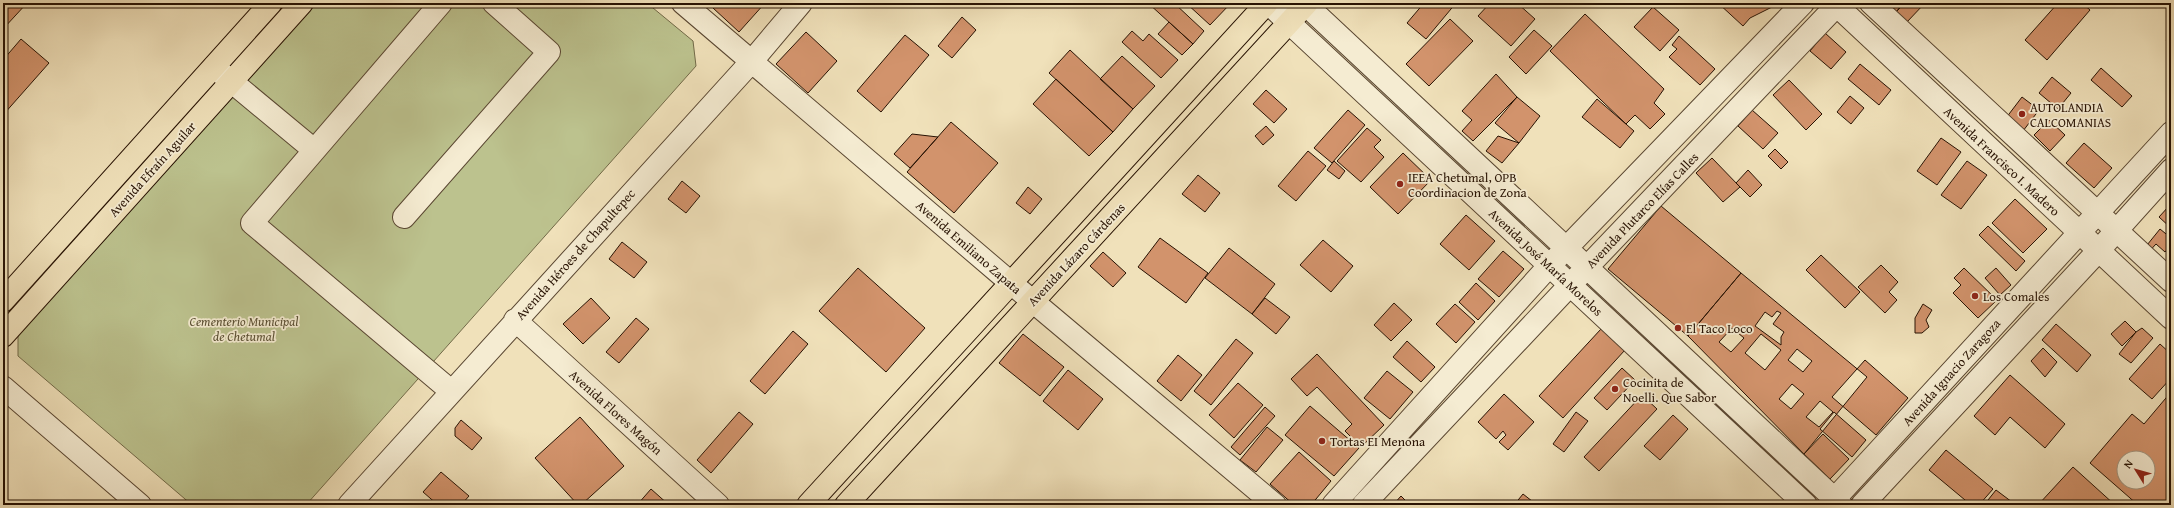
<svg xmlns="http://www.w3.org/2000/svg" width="2174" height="508" viewBox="0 0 2174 508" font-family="'Gentium Book Plus',serif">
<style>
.green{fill:#bcc28e;stroke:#726a48}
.building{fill:#d2936c;stroke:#271203;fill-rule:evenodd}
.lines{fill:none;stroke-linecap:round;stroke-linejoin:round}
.minor-casing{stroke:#594631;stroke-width:24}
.major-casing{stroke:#271203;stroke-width:24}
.minor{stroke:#f5ecd2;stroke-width:22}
.major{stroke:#f0e1ba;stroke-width:22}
.poi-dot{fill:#8f2418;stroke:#f5ecd2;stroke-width:1.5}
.labels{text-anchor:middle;stroke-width:3.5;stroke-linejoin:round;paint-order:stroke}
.poi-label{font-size:13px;fill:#271203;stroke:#f5ecd2;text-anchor:start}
.street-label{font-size:13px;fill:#271203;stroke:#f5ecd2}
.park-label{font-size:13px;font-style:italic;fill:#5b5034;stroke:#f5ecd2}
</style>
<rect width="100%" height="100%" fill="#f0e1ba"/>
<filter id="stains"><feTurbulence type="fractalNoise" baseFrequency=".005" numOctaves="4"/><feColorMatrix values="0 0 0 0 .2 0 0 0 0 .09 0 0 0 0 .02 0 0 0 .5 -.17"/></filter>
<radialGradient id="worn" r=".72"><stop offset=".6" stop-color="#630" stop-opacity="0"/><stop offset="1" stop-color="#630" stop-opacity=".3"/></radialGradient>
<!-- green -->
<path class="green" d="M317,3H647L693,41L696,66L306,505H192L18,356V336Z"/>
<!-- building -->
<path class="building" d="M3,3H27L3,29Z
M717,3H765L739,32L713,8Z
M1148,3H1174L1204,31L1193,44Z
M1186,3H1231L1210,25Z
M1424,3H1456L1426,39L1407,23Z
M1490,3H1517L1535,19L1511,46L1478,16Z
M1718,3H1737L1742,7L1745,3H1768L1772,7L1750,18L1743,26Z
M1887,3H1903L1896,12Z
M1905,3H1925L1906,23L1896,12Z
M2058,3H2082L2090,10L2047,60L2025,40Z
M1653,7L1679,30L1660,51L1634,27Z
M1585,14L1664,89L1654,103L1665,114L1650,129L1635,115L1626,124L1550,51Z
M962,17L976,30L952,58L938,46Z
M1450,19L1473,41L1429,86L1406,64Z
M1169,22L1193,44L1182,55L1158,34Z
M1534,30L1552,46L1526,74L1509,57Z
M1132,31L1143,41L1149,34L1178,60L1161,78L1122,42Z
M806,32L837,61L808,93L776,64Z
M1825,33L1846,52L1831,69L1810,51Z
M905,35L929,55L881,112L857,91Z
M2171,35V46L2166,40Z
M1679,36L1715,69L1700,85L1669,57L1677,49L1672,45Z
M21,39L49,63L3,115V60Z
M1070,50L1133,109L1113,132L1049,73Z
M1122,56L1155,86L1133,109L1100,79Z
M1860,64L1891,90L1879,105L1848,79Z
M2101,68L2132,96L2122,107L2091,80Z
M1496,74L1517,97L1473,141L1462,131L1472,120L1462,111Z
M2052,77L2071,93L2058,109L2039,93Z
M1056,79L1113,132L1089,156L1033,104Z
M1789,80L1822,114L1806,130L1773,95Z
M1266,90L1287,109L1274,123L1253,104Z
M1850,96L1864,108L1851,124L1837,112Z
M1517,97L1540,116L1519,143L1495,123Z
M2022,97L2039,110L2023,131L2006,118Z
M1597,99L1634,131L1620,148L1582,117Z
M1348,110L1365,125L1332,163L1314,148Z
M1752,110L1778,133L1763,149L1738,126Z
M2049,120L2065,135L2050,151L2034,135Z
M951,122L998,163L954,213L907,172Z
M1266,126L1274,135L1263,145L1255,136Z
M1367,128L1381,140L1374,147L1384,157L1361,182L1337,161Z
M912,134L938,137L910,168L894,154Z
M1498,136L1519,143L1502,163L1486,151Z
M1941,138L1961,152L1937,185L1917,171Z
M2084,143L2112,168L2094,188L2066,163Z
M1775,149L1788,162L1781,169L1768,156Z
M1308,151L1326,166L1296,201L1278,186Z
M1403,153L1431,180L1398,214L1370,187Z
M1712,158L1740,187L1723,202L1696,173Z
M1334,161L1345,171L1339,179L1327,170Z
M1967,161L1987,175L1961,209L1941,195Z
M1748,170L1762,185L1750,197L1736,183Z
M1198,175L1220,193L1205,212L1182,194Z
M682,181L700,196L686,213L668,199Z
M1028,187L1042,199L1030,214L1016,203Z
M2015,199L2047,229L2023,253L1992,223Z
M1661,206L1741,273L1688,336L1608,269Z
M2169,206L2171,208V228L2159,217Z
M1466,215L1495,241L1469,270L1440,244Z
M1988,226L2025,261L2016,271L1979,235Z
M2160,229L2171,238V245L2165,252L2156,244L2146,255L2143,250Z
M1160,238L1208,273L1186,303L1138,267Z
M1323,240L1353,266L1331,292L1300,265Z
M622,242L647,262L634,278L609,259Z
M1229,248L1275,284L1252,314L1205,278Z
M1503,251L1524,269L1499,297L1478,279Z
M1103,252L1126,273L1113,287L1090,266Z
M1821,255L1860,292L1845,308L1806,270Z
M1881,265L1898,282L1889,292L1897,300L1885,313L1858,287Z
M858,268L925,328L886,372L819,311Z
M1964,268L1997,300L1978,318L1953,293L1961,285L1954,278Z
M1996,268L2011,285L2000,295L1985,278Z
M1741,273L1867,377L1804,454L1688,336Z
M1476,283L1495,301L1478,320L1459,302Z
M591,298L610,318L583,344L563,324Z
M1265,298L1290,317L1276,334L1252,314Z
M1394,303L1412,320L1391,341L1374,325Z
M1455,304L1475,322L1456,343L1436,324Z
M1923,304L1932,310L1926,320L1929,327L1922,333H1915V318Z
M1777,311L1781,313L1773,324L1784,332L1781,337V345L1755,326L1765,312L1772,317Z
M636,318L649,329L619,363L606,352Z
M2125,321L2136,332L2122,346L2111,334Z
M2056,324L2091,355L2077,372L2042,340Z
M1732,328L1744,338L1731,352L1719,342Z
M2142,328L2153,338L2131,363L2119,354L2136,332Z
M1601,329L1625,350L1563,418L1539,396Z
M793,331L808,344L765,394L750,381Z
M1023,334L1064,367L1040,396L999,363Z
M1761,334L1781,350L1765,370L1745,353Z
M1236,339L1253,353L1211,405L1194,391Z
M1407,341L1435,367L1421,382L1393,357Z
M2160,344L2171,354V378L2152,399L2129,379Z
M2043,348L2057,362L2045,377L2031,361Z
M1797,349L1812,361L1803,372L1788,360Z
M1317,354L1384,425L1361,447L1345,431L1352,424L1317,387L1307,396L1291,379Z
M1178,355L1202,375L1181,401L1157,381Z
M1865,360L1908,398L1876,435L1832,397Z
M1622,368L1635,380L1607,410L1594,398Z
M1068,370L1103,399L1078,430L1043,401Z
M1387,371L1413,392L1390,419L1364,398Z
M2010,375L2065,424L2045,448L2010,417L1995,435L1974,416Z
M1238,383L1263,405L1234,438L1209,415Z
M1792,384L1804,394L1791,409L1779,399Z
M2171,392V505H2138L2090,463L2132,414L2144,424ZM2124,458H2148V482H2124Z
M1504,394L1534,422L1508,450L1499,442L1506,435L1503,431L1496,439L1478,422Z
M1642,395L1657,409L1599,471L1584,457Z
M1820,401L1833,412L1819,427L1806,417Z
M1310,406L1359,448L1334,476L1285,435Z
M1265,407L1275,416L1240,455L1231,447Z
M739,412L753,424L711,473L697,460Z
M1576,412L1588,421L1564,452L1553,444Z
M1834,412L1866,440L1852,457L1820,429Z
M1673,415L1688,429L1660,460L1644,446Z
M580,417L624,466L581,505H578L535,458Z
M461,420L482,438L472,450L455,436V428Z
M1267,427L1283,440L1256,472L1240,460Z
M1823,434L1849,459L1830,479L1804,454Z
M1946,450L1993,489L1979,505H1971L1929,470Z
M1299,452L1331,481L1311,505H1294L1270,484Z
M2073,467L2115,505H2038Z
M441,472L469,496L461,505H438L423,492Z
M651,489L669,505H637Z
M1996,490L2016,505H1984Z
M1523,494L1537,505H1514Z
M1401,496L1410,505H1393Z"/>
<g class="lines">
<defs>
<path id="minor" d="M441,3L252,223L451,391
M683,3L1011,283L1275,505
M1268,3L1806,505
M1304,3L1841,505
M1834,3L2171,318
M1871,3L2171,281
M214,67L314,150
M404,217L549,52L494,3
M515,320L718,505
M3,387L140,505
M349,505L752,61L801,3
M1333,505L1550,265L1803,3
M1363,505L1570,285L1839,3
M1829,505L2171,133
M1862,505L2099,250L2171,170"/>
<path id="major" d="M3,301L271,3
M3,336L302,3
M808,505L1267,3
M846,505L1307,3"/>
</defs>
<!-- minor casing -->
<use href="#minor" class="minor-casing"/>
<!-- major casing -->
<use href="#major" class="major-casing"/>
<!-- minor -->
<use href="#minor" class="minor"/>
<!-- major -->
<use href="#major" class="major"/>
</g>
<!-- markers -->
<g class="poi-dot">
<circle cx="2022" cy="114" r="4"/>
<circle cx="1400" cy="184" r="4"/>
<circle cx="1975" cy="296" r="4"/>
<circle cx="1678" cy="328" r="4"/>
<circle cx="1615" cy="389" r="4"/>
<circle cx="1322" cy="441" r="4"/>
</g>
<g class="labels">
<!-- poi labels -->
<g class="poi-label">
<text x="2030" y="112">AUTOLANDIA<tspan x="2030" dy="15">CALCOMANIAS</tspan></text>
<text x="1408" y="182">IEEA Chetumal, OPB<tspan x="1408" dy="15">Coordinacion de Zona</tspan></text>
<text x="1983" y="301">Los Comales</text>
<text x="1686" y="333">El Taco Loco</text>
<text x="1623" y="387">Cocinita de<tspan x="1623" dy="15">Noelli. Que Sabor</tspan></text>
<text x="1330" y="446">Tortas EI Menona</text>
</g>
<!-- street labels -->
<g class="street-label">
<text transform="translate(2002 161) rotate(43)" y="5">Avenida Francisco I. Madero</text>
<text transform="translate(152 169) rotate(-48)" y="5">Avenida Efraín Aguilar</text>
<text transform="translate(1642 210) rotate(-46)" y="5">Avenida Plutarco Elías Calles</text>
<text transform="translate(969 247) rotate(41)" y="5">Avenida Emiliano Zapata</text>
<text transform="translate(575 254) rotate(-48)" y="5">Avenida Héroes de Chapultepec</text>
<text transform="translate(1076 254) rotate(-47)" y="5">Avenida Lázaro Cárdenas</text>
<text transform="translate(1546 262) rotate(43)" y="5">Avenida José María Morelos</text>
<text transform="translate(1951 372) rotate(-48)" y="5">Avenida Ignacio Zaragoza</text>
<text transform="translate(616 412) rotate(42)" y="5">Avenida Flores Magón</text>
</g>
<!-- park labels -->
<g class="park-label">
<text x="244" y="326">Cementerio Municipal<tspan x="244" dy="15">de Chetumal</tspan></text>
</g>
</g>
<!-- margin -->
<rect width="2174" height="508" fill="none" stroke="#f0e1ba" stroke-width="16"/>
<rect x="4" y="4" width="2166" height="500" fill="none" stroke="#271203" stroke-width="2"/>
<rect x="8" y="8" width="2158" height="492" fill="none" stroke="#271203"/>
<!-- north arrow -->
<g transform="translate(2136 470) rotate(307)"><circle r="19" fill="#f5ecd2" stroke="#a3957f"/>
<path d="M0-3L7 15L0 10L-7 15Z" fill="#8f2418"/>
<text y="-6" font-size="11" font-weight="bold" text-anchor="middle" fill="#271203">N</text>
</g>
<rect width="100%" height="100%" filter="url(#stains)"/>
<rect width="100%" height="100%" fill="url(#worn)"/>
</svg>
